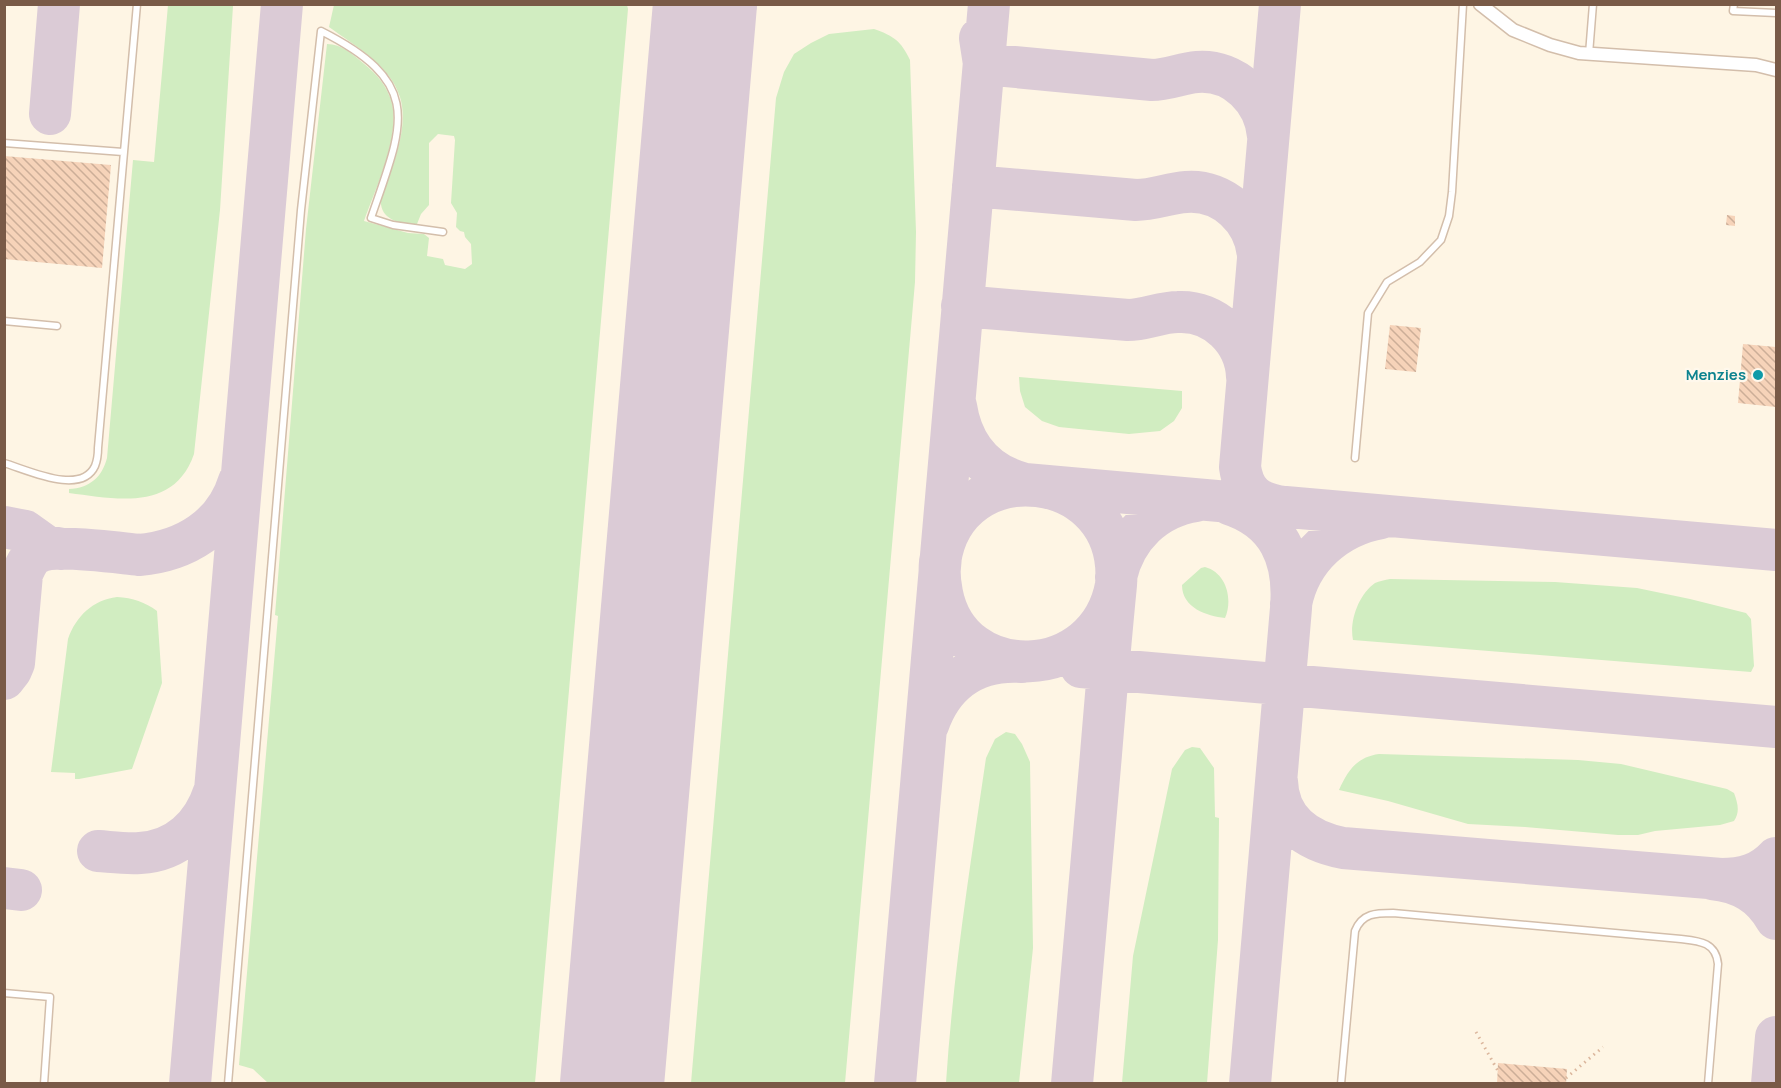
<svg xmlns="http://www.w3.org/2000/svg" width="1781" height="1088" viewBox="0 0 1781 1088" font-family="Manrope,sans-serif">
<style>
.grass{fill:#d1edc1}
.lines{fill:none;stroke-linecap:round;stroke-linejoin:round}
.taxiway{stroke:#dbcbd6;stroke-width:42}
.runway{stroke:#dbcbd6;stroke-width:104}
.building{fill:url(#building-back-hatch)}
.lane-casing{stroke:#d3beab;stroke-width:9}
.street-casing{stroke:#d3beab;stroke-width:15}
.path{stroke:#dbb69c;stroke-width:3;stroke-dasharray:1.5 4.5;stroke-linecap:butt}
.lane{stroke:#fff;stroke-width:6}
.street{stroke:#fff;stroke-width:12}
.culture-dot{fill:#0f9aa8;stroke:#fff8ec;stroke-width:2}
.labels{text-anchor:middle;stroke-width:4.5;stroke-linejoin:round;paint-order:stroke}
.culture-label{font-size:15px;font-weight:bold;fill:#0d838f;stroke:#fff8ec;text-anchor:end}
</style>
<defs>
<pattern id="building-back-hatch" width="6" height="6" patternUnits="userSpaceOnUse" patternTransform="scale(1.5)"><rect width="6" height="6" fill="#f6d3b9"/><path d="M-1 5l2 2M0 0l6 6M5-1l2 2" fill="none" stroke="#ccae98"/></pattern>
</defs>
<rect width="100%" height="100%" fill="#fef5e4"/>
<!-- grass -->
<path class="grass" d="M168,5L233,4V6L220,210L194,454C174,512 116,499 69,493V489C90,488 102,477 107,458L133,160L154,162Z
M334,5H627L628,9L535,1083H268L253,1069L239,1065L278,616L275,615L306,229L327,44C342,44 352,54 363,63C377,74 388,87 392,104C400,137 375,190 364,221L408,233L424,234L429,238L427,256L443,259L445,265L465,269L472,264L471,244L465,237L464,232L460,231L456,227L457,213L451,203L455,140L454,136L438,134L429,143V205L421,214L417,224C402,226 379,219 381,200C382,193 386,185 389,178C397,153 408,123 400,97C390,65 355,46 329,27Z
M874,29C894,36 901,41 910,60L916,232L915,282L845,1083H691L776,98L784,72L794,54L811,43L829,34Z
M1019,377L1182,391V408L1174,421L1160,431L1129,434L1059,427L1042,421L1025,407L1020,391Z
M1205,567C1227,573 1233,600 1225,618C1207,616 1182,608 1182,585L1201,568Z
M1390,579L1555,582L1637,588L1690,599L1746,613L1751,619L1754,666L1751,672L1353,640C1349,621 1359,594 1375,583C1379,581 1385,580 1390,579Z
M117,597C133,598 145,602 157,611L162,683L132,769L79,779H75V773L51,772L68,639C76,616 93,600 117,597Z
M1006,732L1015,734L1022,744L1030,762L1033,948L1019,1083H946C953,974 970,867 986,758L995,739Z
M1192,747L1200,748L1214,768L1215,817L1219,818L1218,940L1207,1083H1122L1133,956L1172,769L1185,750Z
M1379,754L1578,760L1621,764L1727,789L1734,793C1738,804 1740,812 1734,821L1720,825L1655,831L1638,835H1618L1525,827L1468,824L1388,801L1339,790C1348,770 1357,757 1379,754Z"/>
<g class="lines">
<!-- taxiway -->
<path class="taxiway" d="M695,4L699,22L700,63
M1280,4L1240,467C1244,495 1258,503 1284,507
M980,38L984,64L1152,80C1168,80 1182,73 1197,72C1235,69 1265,100 1268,136
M50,114L59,4
M696,120C704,74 707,42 736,4
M973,186L1136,200C1154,200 1169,193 1186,192C1224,189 1255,220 1258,256
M962,306L1128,320C1145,320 1161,312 1178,312C1215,310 1246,341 1247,377
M956,406C962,446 986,474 1025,484L1776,550
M1229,504C1279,520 1295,559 1291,608L1250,1084
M4,527L25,531L46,546L62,549
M1116,577C1125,537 1155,507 1196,501
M1291,604C1300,558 1336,526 1381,518
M1081,667L1776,727
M4,679L11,670L14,663L22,574C25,567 28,559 35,554C52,543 117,553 139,555C185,551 225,527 239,481
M928,725C943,681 976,659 1022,662
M1277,781C1278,821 1307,841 1343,848L1721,879C1743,879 1761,874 1776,858
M98,851C112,852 126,854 140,853C177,851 203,826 214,792
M1712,879C1741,882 1762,894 1776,919
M4,888L21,890
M190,1084L282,4
M895,1084L989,4
M1072,1084L1100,766C1105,706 1110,645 1116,585C1126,466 956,448 940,562C939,572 940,583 942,593C960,687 1098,684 1116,585
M1772,1084L1776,1037"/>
<!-- runway -->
<path class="runway" d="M612,1084L705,4"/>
</g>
<!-- building -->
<path class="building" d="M4,156L111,165L102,268L4,259Z
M1727,215L1735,216V226L1726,225Z
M1390,325L1421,328L1416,372L1385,369Z
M1743,344L1776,347V407L1738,403Z
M1498,1063L1567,1069L1566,1084H1497Z"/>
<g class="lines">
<defs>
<path id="lane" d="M1734,4L1733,11L1776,13
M1589,54L1593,4
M4,143L123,152
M4,321L57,326
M1355,458L1368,313L1387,282L1420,262L1441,240L1449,216L1452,192L1463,4
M4,463C28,470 81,496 95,466C97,461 98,453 98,448L137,4
M4,993L50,997L44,1084
M228,1084L301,210L321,31C426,84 403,124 371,218L393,225L443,232
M1341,1084L1355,931C1362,913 1376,913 1393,913L1681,939C1699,941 1716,942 1718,964L1708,1084"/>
<path id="street" d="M1480,4L1513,30L1550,45L1579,53L1756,65L1776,70"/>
</defs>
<!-- lane casing -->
<use href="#lane" class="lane-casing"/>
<!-- street casing -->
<use href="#street" class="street-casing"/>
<!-- path -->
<path class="path" d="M1476,1032L1498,1071
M1566,1078L1603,1047"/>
<!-- lane -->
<use href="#lane" class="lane"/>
<!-- street -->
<use href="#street" class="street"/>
</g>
<!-- markers -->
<circle class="culture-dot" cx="1758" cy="375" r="6"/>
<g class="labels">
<!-- culture labels -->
<g class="culture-label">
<text x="1746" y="380">Menzies</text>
</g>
</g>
<!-- border -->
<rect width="1781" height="1088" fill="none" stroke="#795a47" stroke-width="12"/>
</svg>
